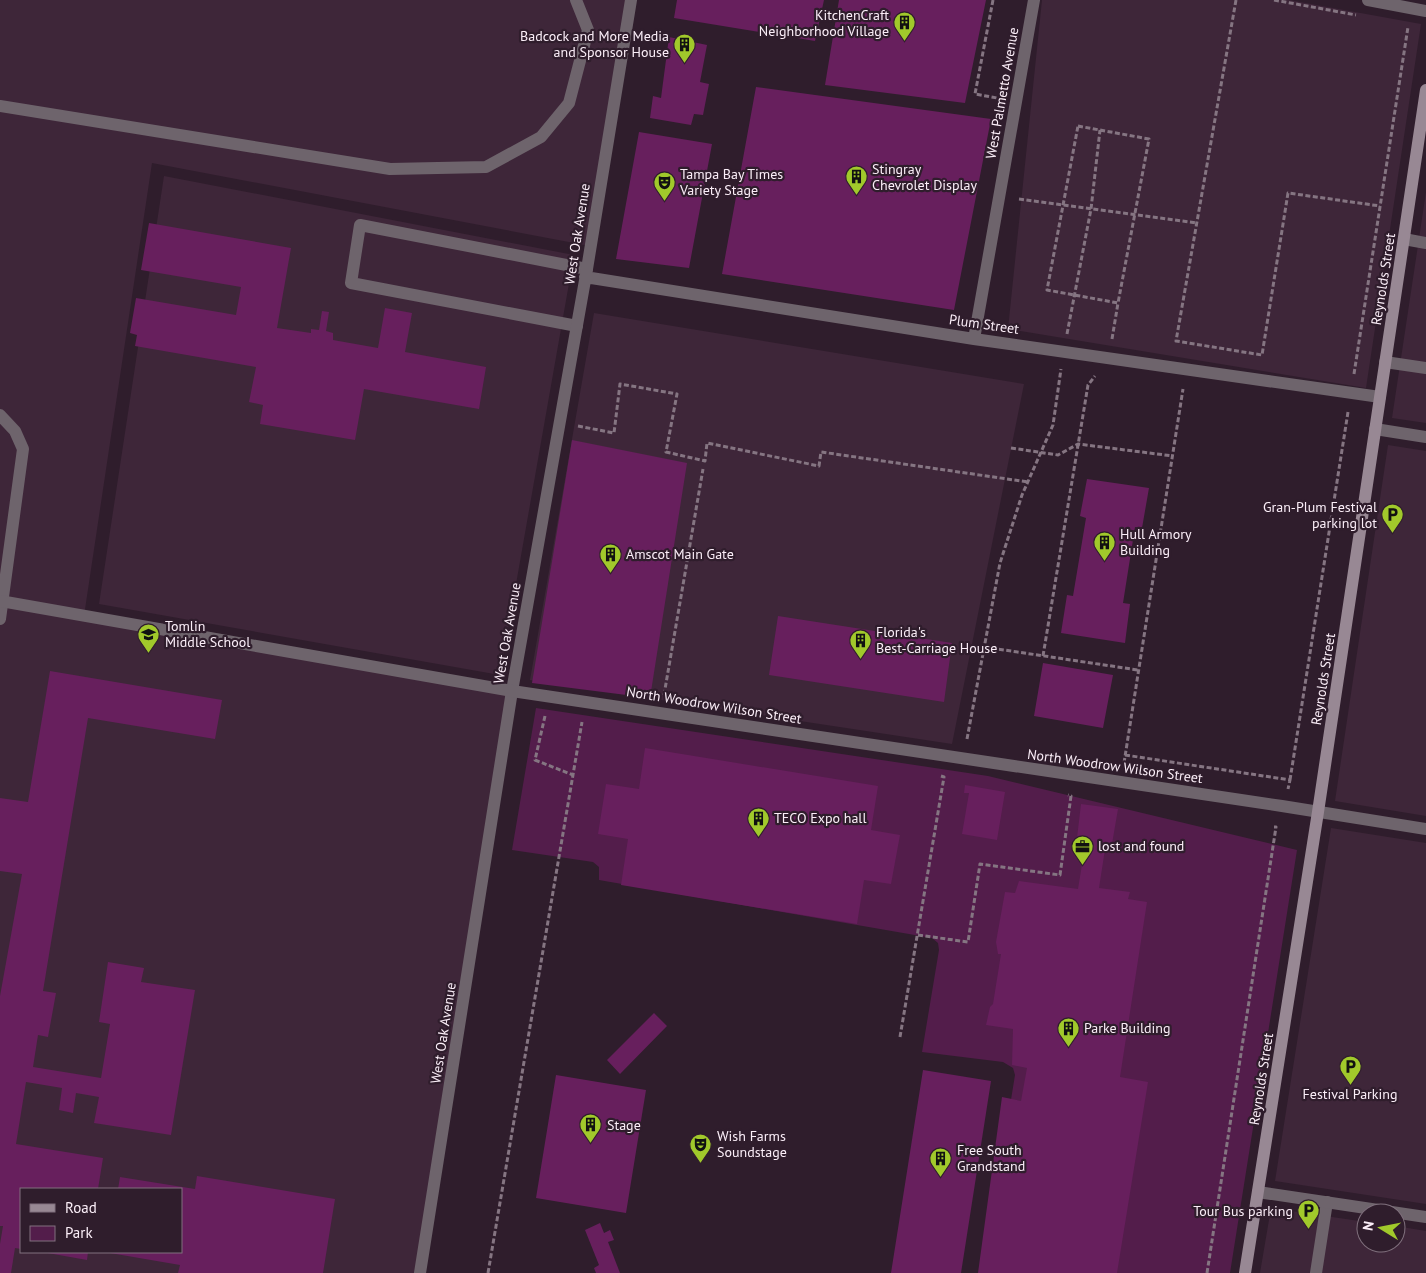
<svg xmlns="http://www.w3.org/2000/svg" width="1426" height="1273" viewBox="0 0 1426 1273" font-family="'PT Sans',sans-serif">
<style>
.built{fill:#3e2639;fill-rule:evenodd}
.green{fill:#531d4b}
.building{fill:#671f5d}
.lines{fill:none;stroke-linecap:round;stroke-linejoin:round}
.path{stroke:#857582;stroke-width:3;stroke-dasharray:5 2.5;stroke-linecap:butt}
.service{stroke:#6e646c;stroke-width:12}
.minor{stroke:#6e646c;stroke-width:12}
.tertiary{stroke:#6e646c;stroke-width:12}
.secondary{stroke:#988894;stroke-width:12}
.labels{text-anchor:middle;stroke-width:4.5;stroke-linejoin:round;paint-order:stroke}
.poi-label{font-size:14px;fill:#fbeef8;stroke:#2f1d2c;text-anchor:start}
.street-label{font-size:14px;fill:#fbeef8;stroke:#2f1d2c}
</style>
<rect width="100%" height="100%" fill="#2f1d2c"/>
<!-- built -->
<path class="built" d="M0,0H631L590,246L152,163L84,616L512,691L422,1273H0ZM21,1189H181V1252H21Z
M1042,0H1289L1421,24L1366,388L1008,329Z
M164,176L574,255L500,675L99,604Z
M1426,192V423L1392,418Z
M594,313L1024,384L952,744L530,680Z
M1388,445L1426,451V816L1335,801Z
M1331,828L1426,843V1204L1275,1181Z
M1271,1208L1366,1222V1243H1396V1226L1426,1231V1273H1260Z"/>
<!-- green -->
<path class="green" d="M536,708L988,776L1297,850L1230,1273H983L1015,1075L1013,1068L1003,1062L922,1052L939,950L938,943L932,938L599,880V867L593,862L512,850Z"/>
<!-- building -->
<path class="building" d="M677,0H824L815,41L674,18Z
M839,0H986L965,103L825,85Z
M669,37L707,45L700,82L709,84L703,115L694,114L691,125L650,118L653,96L661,98Z
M756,87L991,119L954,310L722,274Z
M639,132L712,144L689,268L616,259Z
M149,223L291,248L277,328L311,333V329L319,330L322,311L329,312L326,331L333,333V340L378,348L385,308L412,313L405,352L486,367L479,409L364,389L355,440L260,424L263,405L249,402L256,367L135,346L137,335L130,333L136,298L236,315L241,287L141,270Z
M572,440L687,463L650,698L532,683Z
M1087,479L1149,488L1142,528L1135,527L1123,603L1130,604L1125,643L1061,633L1067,595L1073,596L1086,518L1080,516Z
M778,616L952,643L944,702L769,675Z
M1043,663L1113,675L1103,728L1034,716Z
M50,671L222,700L215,739L88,718L43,991L56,993L48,1037L38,1035L33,1067L101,1078L110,1024L99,1022L108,962L144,968L141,982L195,990L171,1135L94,1123L99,1097L76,1093L73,1113L59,1110L62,1088L26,1082L16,1144L103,1158L98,1189H21V1249L15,1248L11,1273H0V1244L3,1226H0V996L22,874L0,871V798L28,802Z
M645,748L878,786L871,830L900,835L891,884L864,880L857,924L621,885L628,839L598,834L606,784L639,789Z
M965,785L1005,792L997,840L962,834L969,793H964Z
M1081,804L1118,809L1112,844L1106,843L1099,888L1130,892L1128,899L1147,902L1120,1077L1148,1082L1117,1273H978L1002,1097L1021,1101L1027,1068L1012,1065L1013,1029L986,1025L990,1007L993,1004L1001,954H998L996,942L1005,892L1015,893L1019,881L1078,889L1086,840L1077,838Z
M654,1013L667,1026L620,1074L607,1060Z
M923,1070L991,1081L961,1273H891Z
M556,1075L646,1090L626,1213L536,1198Z
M197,1176L335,1199L323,1273H178L180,1265L110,1253L181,1252V1189H118L120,1177L195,1189Z
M600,1223L604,1233L610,1230L614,1240L608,1242L620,1273H596L594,1268L599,1265L585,1230Z
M42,1252H88L87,1260Z"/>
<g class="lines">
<!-- path -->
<path class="path" d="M993,0L975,94L997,98
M1236,0L1176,341L1262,355L1288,193L1380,206
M1274,0L1356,15
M1078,126L1149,139L1118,303L1047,290Z
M1019,199L1197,223
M1067,334L1091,209L1100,130
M1112,339L1118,303
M1354,374L1408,27
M578,426L614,433L620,384L677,394L666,452L705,461L707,443L819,466L821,452L1028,482
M1011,448L1058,455L1078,444L1173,456
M984,647L1138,670
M1043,656L1088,385L1095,376
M664,695L703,469
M545,716L535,760L573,775
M967,739L1000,563L1022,495L1053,425L1061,369
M1125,755L1290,780L1288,789
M1124,763L1183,389
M1290,780L1348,412
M918,935L968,942L980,864L1060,875L1071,796L1068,795
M900,1037L944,777L941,776
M488,1273L582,722
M1207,1273L1276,827H1274"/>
<!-- service -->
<path class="service" d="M0,106L390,169L486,167L541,137L569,103L588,30L576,0
M1404,239L1426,243
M577,326L351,283L360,225L587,269
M1385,362L1426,368
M0,415L15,431L23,449L0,619
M1316,1273L1327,1202"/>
<!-- minor -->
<path class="minor" d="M585,277L974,339L1380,397
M974,339L1034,0
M1375,429L1426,437
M1258,1192L1426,1217
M420,1273L512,691L587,269L631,0"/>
<!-- tertiary -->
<path class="tertiary" d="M1368,0L1426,11
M0,601L512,691L1282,806L1426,829"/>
<!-- secondary -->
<path class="secondary" d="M1245,1273L1318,812L1426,90"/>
</g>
<!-- icons -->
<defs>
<symbol id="building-pin" viewBox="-11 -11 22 30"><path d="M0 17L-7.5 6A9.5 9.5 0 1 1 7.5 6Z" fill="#a1c92b" stroke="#2f1d2c"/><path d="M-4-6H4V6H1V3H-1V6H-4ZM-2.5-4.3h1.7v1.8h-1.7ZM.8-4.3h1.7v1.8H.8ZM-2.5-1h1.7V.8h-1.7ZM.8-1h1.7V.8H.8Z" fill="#111"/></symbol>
<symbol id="theatre-pin" viewBox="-11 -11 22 30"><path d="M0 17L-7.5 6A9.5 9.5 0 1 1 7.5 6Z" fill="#a1c92b" stroke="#2f1d2c"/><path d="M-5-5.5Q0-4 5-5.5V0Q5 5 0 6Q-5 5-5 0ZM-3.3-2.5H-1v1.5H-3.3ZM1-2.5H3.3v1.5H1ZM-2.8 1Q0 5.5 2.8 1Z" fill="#111"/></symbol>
<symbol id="parking-pin" viewBox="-11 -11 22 30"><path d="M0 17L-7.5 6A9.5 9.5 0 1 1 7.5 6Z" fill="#a1c92b" stroke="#2f1d2c"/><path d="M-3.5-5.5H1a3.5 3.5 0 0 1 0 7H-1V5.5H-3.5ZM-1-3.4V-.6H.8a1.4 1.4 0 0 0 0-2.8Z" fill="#111"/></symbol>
<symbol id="school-pin" viewBox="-11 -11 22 30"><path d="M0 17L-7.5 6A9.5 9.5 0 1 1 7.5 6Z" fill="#a1c92b" stroke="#2f1d2c"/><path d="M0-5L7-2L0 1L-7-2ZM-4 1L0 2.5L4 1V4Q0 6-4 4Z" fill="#111"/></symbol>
<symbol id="office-pin" viewBox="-11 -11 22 30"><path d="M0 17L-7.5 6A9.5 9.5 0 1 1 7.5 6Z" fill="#a1c92b" stroke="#2f1d2c"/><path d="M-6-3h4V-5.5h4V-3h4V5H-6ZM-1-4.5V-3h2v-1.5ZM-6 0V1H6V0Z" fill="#111"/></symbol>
</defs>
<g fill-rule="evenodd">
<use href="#building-pin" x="892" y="10" width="25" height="34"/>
<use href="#building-pin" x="672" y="32" width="25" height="34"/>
<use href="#building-pin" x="844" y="164" width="25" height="34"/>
<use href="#theatre-pin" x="652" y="170" width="25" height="34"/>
<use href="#parking-pin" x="1380" y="502" width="25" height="34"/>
<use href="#building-pin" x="1092" y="530" width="25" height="34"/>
<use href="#building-pin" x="598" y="542" width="25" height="34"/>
<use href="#school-pin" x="136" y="622" width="25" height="34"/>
<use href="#building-pin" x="848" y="628" width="25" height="34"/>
<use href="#building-pin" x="746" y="806" width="25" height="34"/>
<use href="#office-pin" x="1070" y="834" width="25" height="34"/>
<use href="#building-pin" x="1056" y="1016" width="25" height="34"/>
<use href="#parking-pin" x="1338" y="1054" width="25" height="34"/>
<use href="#building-pin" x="578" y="1112" width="25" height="34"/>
<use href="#theatre-pin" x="688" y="1132" width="25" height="34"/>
<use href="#building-pin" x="928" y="1146" width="25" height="34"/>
<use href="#parking-pin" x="1296" y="1198" width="25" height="34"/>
</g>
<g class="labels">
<!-- poi labels -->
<g class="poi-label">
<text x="889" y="20" text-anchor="end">KitchenCraft<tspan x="889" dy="16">Neighborhood Village</tspan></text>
<text x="669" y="41" text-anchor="end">Badcock and More Media<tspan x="669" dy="16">and Sponsor House</tspan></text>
<text x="872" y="174">Stingray<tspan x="872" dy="16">Chevrolet Display</tspan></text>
<text x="680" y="179">Tampa Bay Times<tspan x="680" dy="16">Variety Stage</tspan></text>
<text x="1377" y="512" text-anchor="end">Gran-Plum Festival<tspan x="1377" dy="16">parking lot</tspan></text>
<text x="1120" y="539">Hull Armory<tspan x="1120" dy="16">Building</tspan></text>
<text x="626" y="559">Amscot Main Gate</text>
<text x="165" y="631">Tomlin<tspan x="165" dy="16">Middle School</tspan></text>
<text x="876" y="637">Florida's<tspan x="876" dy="16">Best-Carriage House</tspan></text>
<text x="774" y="823">TECO Expo hall</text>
<text x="1098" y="851">lost and found</text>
<text x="1084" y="1033">Parke Building</text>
<text x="1350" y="1099" text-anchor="middle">Festival Parking</text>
<text x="607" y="1130">Stage</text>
<text x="717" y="1141">Wish Farms<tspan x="717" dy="16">Soundstage</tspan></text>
<text x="957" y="1155">Free South<tspan x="957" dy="16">Grandstand</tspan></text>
<text x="1293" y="1216" text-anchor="end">Tour Bus parking</text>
</g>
<!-- street labels -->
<g class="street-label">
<text transform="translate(1002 93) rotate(-80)" y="5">West Palmetto Avenue</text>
<text transform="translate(577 234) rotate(-81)" y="5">West Oak Avenue</text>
<text transform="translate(1383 279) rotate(-81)" y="5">Reynolds Street</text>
<text transform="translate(984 324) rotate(8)" y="5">Plum Street</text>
<text transform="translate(507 633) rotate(-80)" y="5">West Oak Avenue</text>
<text transform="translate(1323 679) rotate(-81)" y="5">Reynolds Street</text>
<text transform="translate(714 705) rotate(9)" y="5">North Woodrow Wilson Street</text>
<text transform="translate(1115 766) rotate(8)" y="5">North Woodrow Wilson Street</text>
<text transform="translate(443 1033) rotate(-81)" y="5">West Oak Avenue</text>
<text transform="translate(1261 1079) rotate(-81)" y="5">Reynolds Street</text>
</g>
</g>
<!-- legend -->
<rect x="20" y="1188" width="162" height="65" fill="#2f1d2c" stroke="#81717e"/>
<rect x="30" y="1204" width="25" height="8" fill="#988894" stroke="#81717e"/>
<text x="65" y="1213" font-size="15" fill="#fbeef8">Road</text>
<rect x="30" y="1226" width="25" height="15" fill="#531d4b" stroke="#81717e"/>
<text x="65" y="1238" font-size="15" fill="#fbeef8">Park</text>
<!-- north arrow -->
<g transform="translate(1381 1228) rotate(280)"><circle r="24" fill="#2f1d2c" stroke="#81717e"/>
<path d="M0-4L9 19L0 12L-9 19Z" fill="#a1c92b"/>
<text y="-8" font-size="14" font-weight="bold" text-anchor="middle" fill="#fbeef8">N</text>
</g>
</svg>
